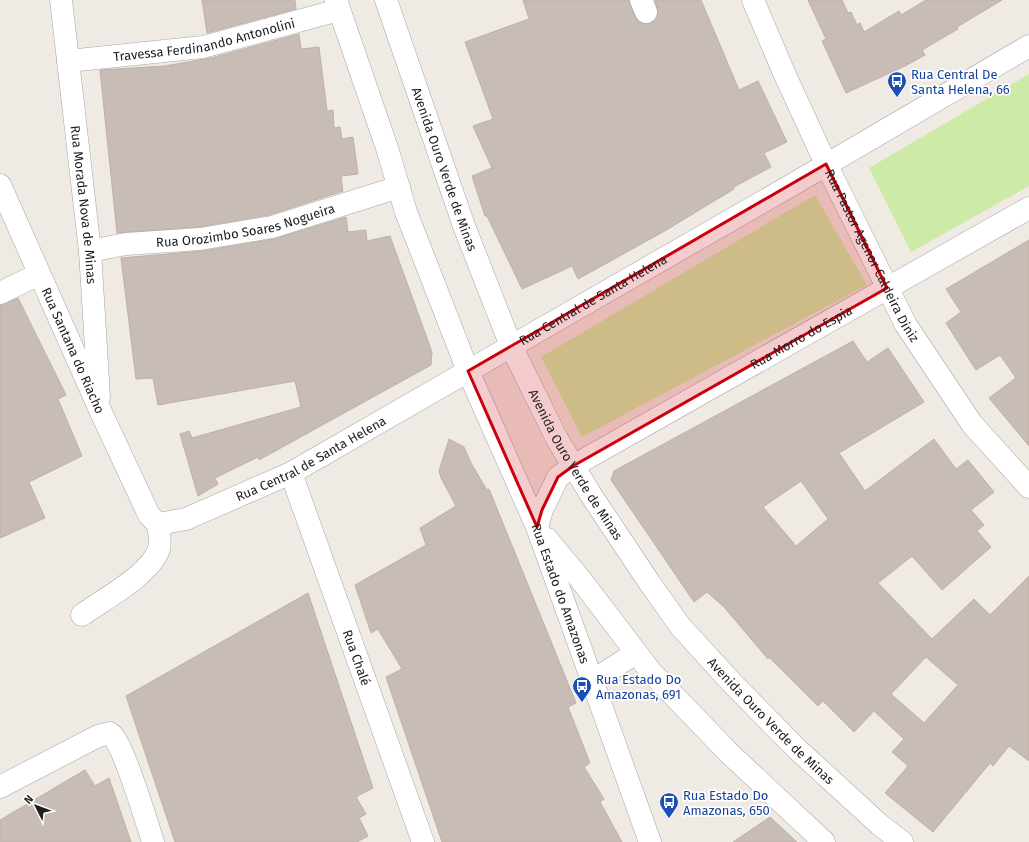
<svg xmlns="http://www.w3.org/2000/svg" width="1029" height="842" viewBox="0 0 1029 842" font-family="'Fira Sans',sans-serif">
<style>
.grass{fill:#cdeba7}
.building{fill:#c7bcb6;stroke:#c1b0a5;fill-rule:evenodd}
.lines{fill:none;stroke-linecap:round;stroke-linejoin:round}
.minor-casing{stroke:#a5a5a5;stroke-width:23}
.minor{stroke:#fff;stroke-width:22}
.marked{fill:#cb000c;fill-opacity:0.2;stroke:#cb000c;stroke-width:3;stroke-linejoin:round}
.labels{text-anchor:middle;stroke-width:3.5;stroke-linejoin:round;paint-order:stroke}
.street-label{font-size:13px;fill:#1e1e1e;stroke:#fff}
.transit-label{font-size:13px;fill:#164399;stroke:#fff;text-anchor:start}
</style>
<rect width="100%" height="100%" fill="#efeae3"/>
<!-- grass -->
<path class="grass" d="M1029,74V186L911,252L869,168Z
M815,195L867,285L582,437L541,357Z"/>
<!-- building -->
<path class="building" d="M202,0H295L296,9L207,33Z
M523,0H629L635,17L639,22L645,24L651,23L656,20L658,14L655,0H701L739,90L758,81L787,142L764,153L771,167L734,187V189L663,232L578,279L572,266L522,289L487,216H485L472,176L492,168L473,126L493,119L465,42L529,19Z
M808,0H842L848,13L851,12L857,25L860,23L864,32L899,11L901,15L926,0H1002L957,27L958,29L922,50L925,55L905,66L846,93L822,41L826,39Z
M299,34L301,49L319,47L327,111L333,110L334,128L340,127L342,139L353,137L358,174L341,176L343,191L269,215L199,227L117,233L100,70L165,66L211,58Z
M346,217L348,232L366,230L367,241L390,236L432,352L431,365L259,460L258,457L215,478L218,484L198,496L180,434L189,431L192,438L301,407L295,381L158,405L153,378L136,379L121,258L202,251L274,239Z
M1029,240V446L989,398L1016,378L1000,355L976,370L946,323L961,312L946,289Z
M18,298L66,395L58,399L82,456L29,482L45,518L0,538V305Z
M853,341L867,362L888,348L924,402L839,453L865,491L934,439L956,469L968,460L994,492L971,510L984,525L977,531L991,547L942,590L912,556L878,583L932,639L974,599L990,615L1029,576V761L1009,746L993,766L990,763L933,832L885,793L908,766L892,752L904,739L874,711L854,732L823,701L818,706L769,657L768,659L724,607L707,592L694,602L611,480L614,471ZM801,481L828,519L796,546L763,507ZM926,657L958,685L924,723L891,694Z
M449,439L464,447L472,465L487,490L489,489L576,703L568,707L590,763L584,767L604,799L600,802L622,842H442L386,677L402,669L378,629L371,633L355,585L426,545L420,528L456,506L441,478L439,471Z
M308,593L373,788L356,797L366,814L359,818L368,836L357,842H175L126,696Z
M85,770L95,786L109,778L131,842H0V820Z
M770,817L797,842H733Z"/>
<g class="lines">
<defs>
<g id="minor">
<path id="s1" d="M61,0L90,251L99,397"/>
<path id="s2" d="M336,0L387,148L406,212L468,371L537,527L650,842"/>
<path id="s3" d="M386,0L464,226L511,346L557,439L591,495L649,582L680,626L733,684L797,749L880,825L902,842"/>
<path d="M641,0L646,12"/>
<path id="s4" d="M753,0L785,75L826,164L906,325L972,424L1029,487"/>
<path id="s5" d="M68,61L203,47L339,10"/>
<path id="s6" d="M0,185L100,410L149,515L158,524L186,519L291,473L790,186L1029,46"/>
<path id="s7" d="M90,251L126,244L200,239L272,227L399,187"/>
<path d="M0,293L39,274"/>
<path id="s8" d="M291,473L423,842"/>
<path id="s9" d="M537,527L542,510L558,477L573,466L1029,208"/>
<path d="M547,539L581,580L651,672L729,753L824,842"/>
<path d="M82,615C104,599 150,575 159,549C161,542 159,531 158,524"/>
<path d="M592,681L636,653"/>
<path d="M0,787L98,736L110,733C121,737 148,826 153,842"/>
</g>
</defs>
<!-- minor casing -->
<use href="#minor" class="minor-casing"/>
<!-- minor -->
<use href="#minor" class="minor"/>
</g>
<!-- marked area -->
<path class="marked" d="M826,164L887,288L573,466L558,477L542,510L537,527L468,371Z"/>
<!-- icons -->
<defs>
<symbol id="bus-pin" viewBox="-11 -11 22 30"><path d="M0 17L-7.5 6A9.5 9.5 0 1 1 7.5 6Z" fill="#1a4fb4" stroke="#fff"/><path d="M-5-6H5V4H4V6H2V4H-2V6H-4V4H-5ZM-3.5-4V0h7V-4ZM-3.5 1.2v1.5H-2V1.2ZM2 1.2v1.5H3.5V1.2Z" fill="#fff"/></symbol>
</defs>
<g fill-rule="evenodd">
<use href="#bus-pin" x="886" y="70" width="22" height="30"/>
<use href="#bus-pin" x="571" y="675" width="22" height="30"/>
<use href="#bus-pin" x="658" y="791" width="22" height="30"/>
</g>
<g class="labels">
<!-- street labels -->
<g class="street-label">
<text dy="5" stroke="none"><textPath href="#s5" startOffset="138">Travessa Ferdinando Antonolini</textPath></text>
<text dy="5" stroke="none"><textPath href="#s3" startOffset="179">Avenida Ouro Verde de Minas</textPath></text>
<text dy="5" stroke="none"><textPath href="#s1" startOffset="206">Rua Morada Nova de Minas</textPath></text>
<text dy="5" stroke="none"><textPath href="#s7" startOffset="158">Rua Orozimbo Soares Nogueira</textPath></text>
<text dy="5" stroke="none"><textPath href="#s4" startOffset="282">Rua Pastor Agenor Caldeira Diniz</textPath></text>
<text dy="5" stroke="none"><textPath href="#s6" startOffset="866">Rua Central de Santa Helena</textPath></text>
<text dy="5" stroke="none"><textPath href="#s9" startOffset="335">Rua Morro do Espia</textPath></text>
<text dy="5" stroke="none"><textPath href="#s6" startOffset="181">Rua Santana do Riacho</textPath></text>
<text dy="5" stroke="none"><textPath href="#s6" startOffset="542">Rua Central de Santa Helena</textPath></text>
<text dy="5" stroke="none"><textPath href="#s3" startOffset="503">Avenida Ouro Verde de Minas</textPath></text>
<text dy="5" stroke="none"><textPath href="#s2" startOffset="635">Rua Estado do Amazonas</textPath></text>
<text dy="5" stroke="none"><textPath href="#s8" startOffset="196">Rua Chalé</textPath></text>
<text dy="5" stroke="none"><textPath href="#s3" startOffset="827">Avenida Ouro Verde de Minas</textPath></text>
</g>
<!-- transit labels -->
<g class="transit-label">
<text x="911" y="79">Rua Central De<tspan x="911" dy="15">Santa Helena, 66</tspan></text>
<text x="596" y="684">Rua Estado Do<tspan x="596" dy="15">Amazonas, 691</tspan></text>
<text x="683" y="800">Rua Estado Do<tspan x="683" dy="15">Amazonas, 650</tspan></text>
</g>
</g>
<!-- north arrow -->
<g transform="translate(36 806) rotate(312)" stroke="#ffffff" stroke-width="3" paint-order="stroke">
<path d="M0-3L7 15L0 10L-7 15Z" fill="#1e1e1e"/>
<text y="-6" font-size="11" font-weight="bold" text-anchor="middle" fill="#1e1e1e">N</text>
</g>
</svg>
